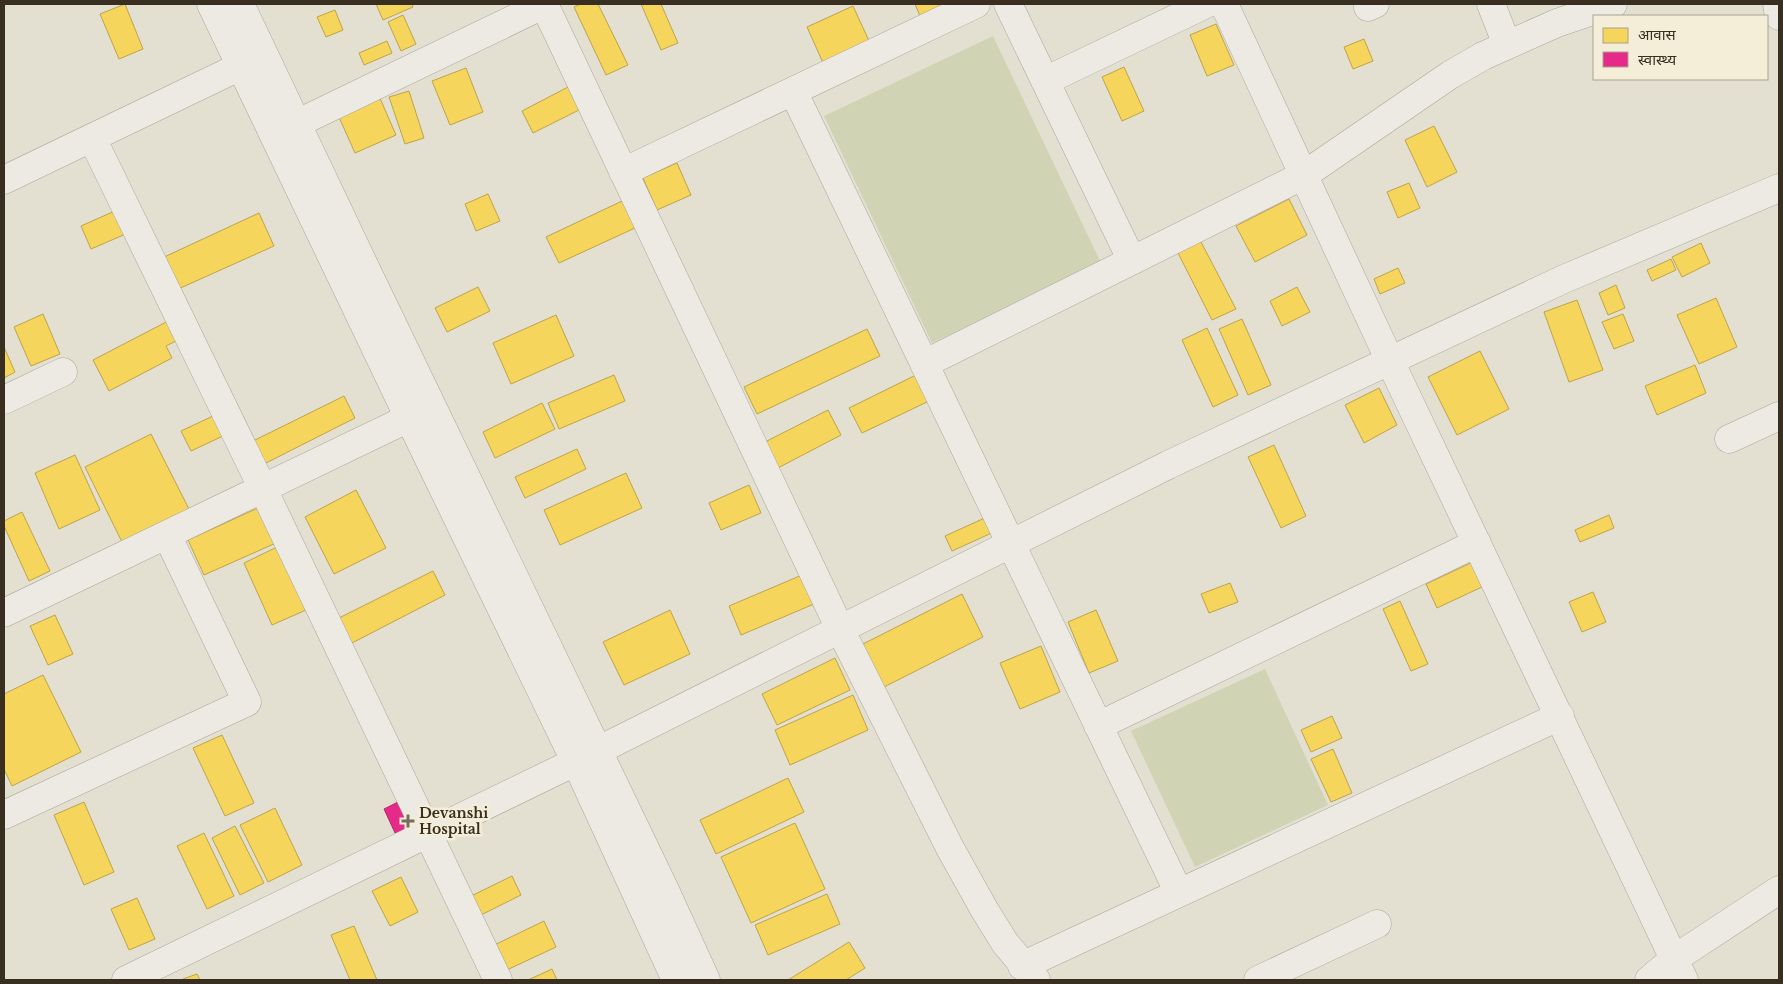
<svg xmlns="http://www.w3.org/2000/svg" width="1783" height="984" viewBox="0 0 1783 984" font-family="'Libre Baskerville','Noto Sans Devanagari',serif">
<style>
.green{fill:#d0d4b4}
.homes{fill:#f6d55c;stroke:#bda34a}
.health{fill:#e7298a;stroke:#b32b6a}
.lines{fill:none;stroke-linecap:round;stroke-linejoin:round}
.minor-casing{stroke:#aaa599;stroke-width:29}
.tertiary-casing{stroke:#aaa599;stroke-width:29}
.minor{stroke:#eceae2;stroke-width:28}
.tertiary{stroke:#eceae2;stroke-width:28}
.poi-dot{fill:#756d5f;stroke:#f4eed8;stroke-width:2}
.labels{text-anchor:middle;stroke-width:5;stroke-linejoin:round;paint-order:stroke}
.poi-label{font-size:14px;font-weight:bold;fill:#392f21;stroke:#f4eed8;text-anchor:start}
</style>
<rect width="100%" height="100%" fill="#e4e0d1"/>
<!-- green -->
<path class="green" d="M993,36L1101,263L932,343L824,116Z
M1265,669L1328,805L1195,867L1131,731Z"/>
<!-- homes -->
<path class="homes" d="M125,4L143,49L119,59L100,14Z
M376,4H412L413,7L383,20Z
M581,4H598L628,65L606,75L574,7Z
M641,4H661L678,43L661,50Z
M915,4H947L920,16Z
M853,6L870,43L824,65L807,27Z
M335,10L343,30L326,37L317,17Z
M403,15L416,44L401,51L388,22Z
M1216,24L1234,65L1207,76L1190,35Z
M1364,39L1373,61L1353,69L1344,47Z
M387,41L392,53L364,65L359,53Z
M1124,67L1144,111L1122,121L1102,77Z
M466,68L483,112L450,125L432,81Z
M568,87L579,110L533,133L522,111Z
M409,91L424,138L405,144L389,97Z
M379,96L396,135L355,153L338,115Z
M1434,126L1457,172L1427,187L1405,140Z
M677,163L691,195L657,210L643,178Z
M1409,183L1420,208L1398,218L1387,192Z
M488,194L500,221L476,231L465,204Z
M1289,199L1307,235L1255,262L1236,226Z
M622,201L635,228L559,263L546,237Z
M117,210L128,233L91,249L81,226Z
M259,213L274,246L176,290L162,258Z
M1200,240L1236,309L1212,320L1177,251Z
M1701,243L1710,263L1682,277L1672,257Z
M1671,259L1676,270L1652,281L1647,270Z
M1398,268L1405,283L1380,294L1374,279Z
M1616,285L1625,308L1608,315L1599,293Z
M478,287L490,311L447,332L435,308Z
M1297,287L1310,312L1282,326L1270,301Z
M1716,298L1737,347L1699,364L1677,315Z
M1577,300L1603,370L1569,382L1544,312Z
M43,314L60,354L31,366L14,327Z
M1623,314L1634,341L1614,349L1602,322Z
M556,315L574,356L511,384L493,343Z
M172,319L182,338L166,346L172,358L109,391L93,360Z
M1242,319L1271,385L1248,395L1219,329Z
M1207,328L1238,395L1213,407L1182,340Z
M867,329L880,356L757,414L744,387Z
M4,347L15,372L4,378Z
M1480,351L1509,409L1457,435L1428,377Z
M1695,365L1706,393L1657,415L1645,386Z
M614,375L625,401L559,429L548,403Z
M916,375L929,401L862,433L849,408Z
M1379,388L1397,425L1364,443L1345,405Z
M344,396L355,418L260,466L249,443Z
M542,403L555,429L495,458L483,432Z
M828,410L841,435L774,470L761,444Z
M213,416L223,436L191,451L181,431Z
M151,434L189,509L122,542L85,467Z
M1274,445L1306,516L1281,528L1248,457Z
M577,449L586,469L525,498L515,477Z
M75,455L100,510L59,529L35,473Z
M626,473L642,508L560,545L544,510Z
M749,485L761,513L721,530L709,503Z
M356,490L386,548L334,574L305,517Z
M260,507L276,543L204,575L188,540Z
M22,512L50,571L29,581L4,526V521Z
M1609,515L1614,528L1580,542L1575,530Z
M989,516L996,531L952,551L945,536Z
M277,547L306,610L272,625L244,563Z
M1473,562L1484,586L1437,608L1426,584Z
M433,571L445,595L350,644L337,619Z
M802,575L814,604L741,635L729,606Z
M1230,583L1238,602L1209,613L1201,594Z
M1593,592L1606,622L1582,632L1569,602Z
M962,594L983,637L882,688L861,645Z
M1400,601L1428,664L1411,671L1383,609Z
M670,610L690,654L624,685L603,642Z
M1096,610L1118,661L1089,673L1068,622Z
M55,615L73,654L48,665L30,626Z
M1041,646L1060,692L1020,709L1000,663Z
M835,658L850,690L777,725L762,694Z
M43,675L81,752L12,786L4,769V694Z
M853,695L868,730L790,765L775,730Z
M1332,716L1342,738L1311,752L1301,730Z
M222,735L254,803L225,816L193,748Z
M1333,749L1352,793L1331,802L1311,759Z
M788,778L804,812L716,854L700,820Z
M84,802L114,872L84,885L54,815Z
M275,808L302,865L268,882L240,825Z
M795,823L825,889L751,923L721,857Z
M235,826L264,883L240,895L212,838Z
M204,833L234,896L207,909L177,846Z
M512,876L521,895L479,916L469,897Z
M401,877L418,912L390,926L372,891Z
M827,894L840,924L768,955L755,925Z
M137,898L155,939L129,950L111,909Z
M544,921L556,947L496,975L484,950Z
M354,926L377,980H350L331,935Z
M849,942L865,968L846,980H788Z
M552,969L557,980H528Z
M197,974L200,980H183V979Z"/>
<!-- health -->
<path class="health" d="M408,797L421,822L396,835L384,809Z"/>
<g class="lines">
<defs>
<path id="minor" d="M544,4L840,629L950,848L984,909L1005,943L1036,980
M1008,4L1132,261
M1224,4L1390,361L1684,980
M1491,4L1507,45
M1777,4L1779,16
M1368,7L1375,4
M1045,81L1206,4
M793,91L1179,893
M296,124L545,4
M92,138L263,489L498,980
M623,172L976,4
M4,180L241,66
M924,364L1304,175L1450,75L1483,56L1557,23L1613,4
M4,400L63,372
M1729,439L1779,416
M4,613L409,418
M1098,726L1477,543
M4,815L247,702L167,535
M1022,966L1560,716
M126,980L575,762L1168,465L1564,279L1779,188
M1258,980L1377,924
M1649,980L1674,959L1779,890"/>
<path id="tertiary" d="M211,4L409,418L581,773L676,980
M240,4L363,263L665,890L706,980"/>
</defs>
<!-- minor casing -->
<use href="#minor" class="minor-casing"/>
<!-- tertiary casing -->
<use href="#tertiary" class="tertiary-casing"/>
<!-- minor -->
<use href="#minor" class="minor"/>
<!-- tertiary -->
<use href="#tertiary" class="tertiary"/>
</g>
<!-- markers -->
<path class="poi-dot" d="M405.5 813.5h5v5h5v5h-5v5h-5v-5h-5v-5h5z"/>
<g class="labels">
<!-- poi labels -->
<g class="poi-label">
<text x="419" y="818">Devanshi<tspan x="419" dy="16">Hospital</tspan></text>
</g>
</g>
<!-- border -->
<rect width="1783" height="984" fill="none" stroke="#392f21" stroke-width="10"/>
<!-- legend -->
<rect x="1593" y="15" width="175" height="65" fill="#f4eed8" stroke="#a9a28f"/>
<rect x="1603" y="28" width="25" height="15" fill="#f6d55c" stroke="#a9a28f"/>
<text x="1638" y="40" font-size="15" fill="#392f21">आवास</text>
<rect x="1603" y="52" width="25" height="15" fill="#e7298a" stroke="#a9a28f"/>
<text x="1638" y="65" font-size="15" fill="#392f21">स्वास्थ्य</text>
</svg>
